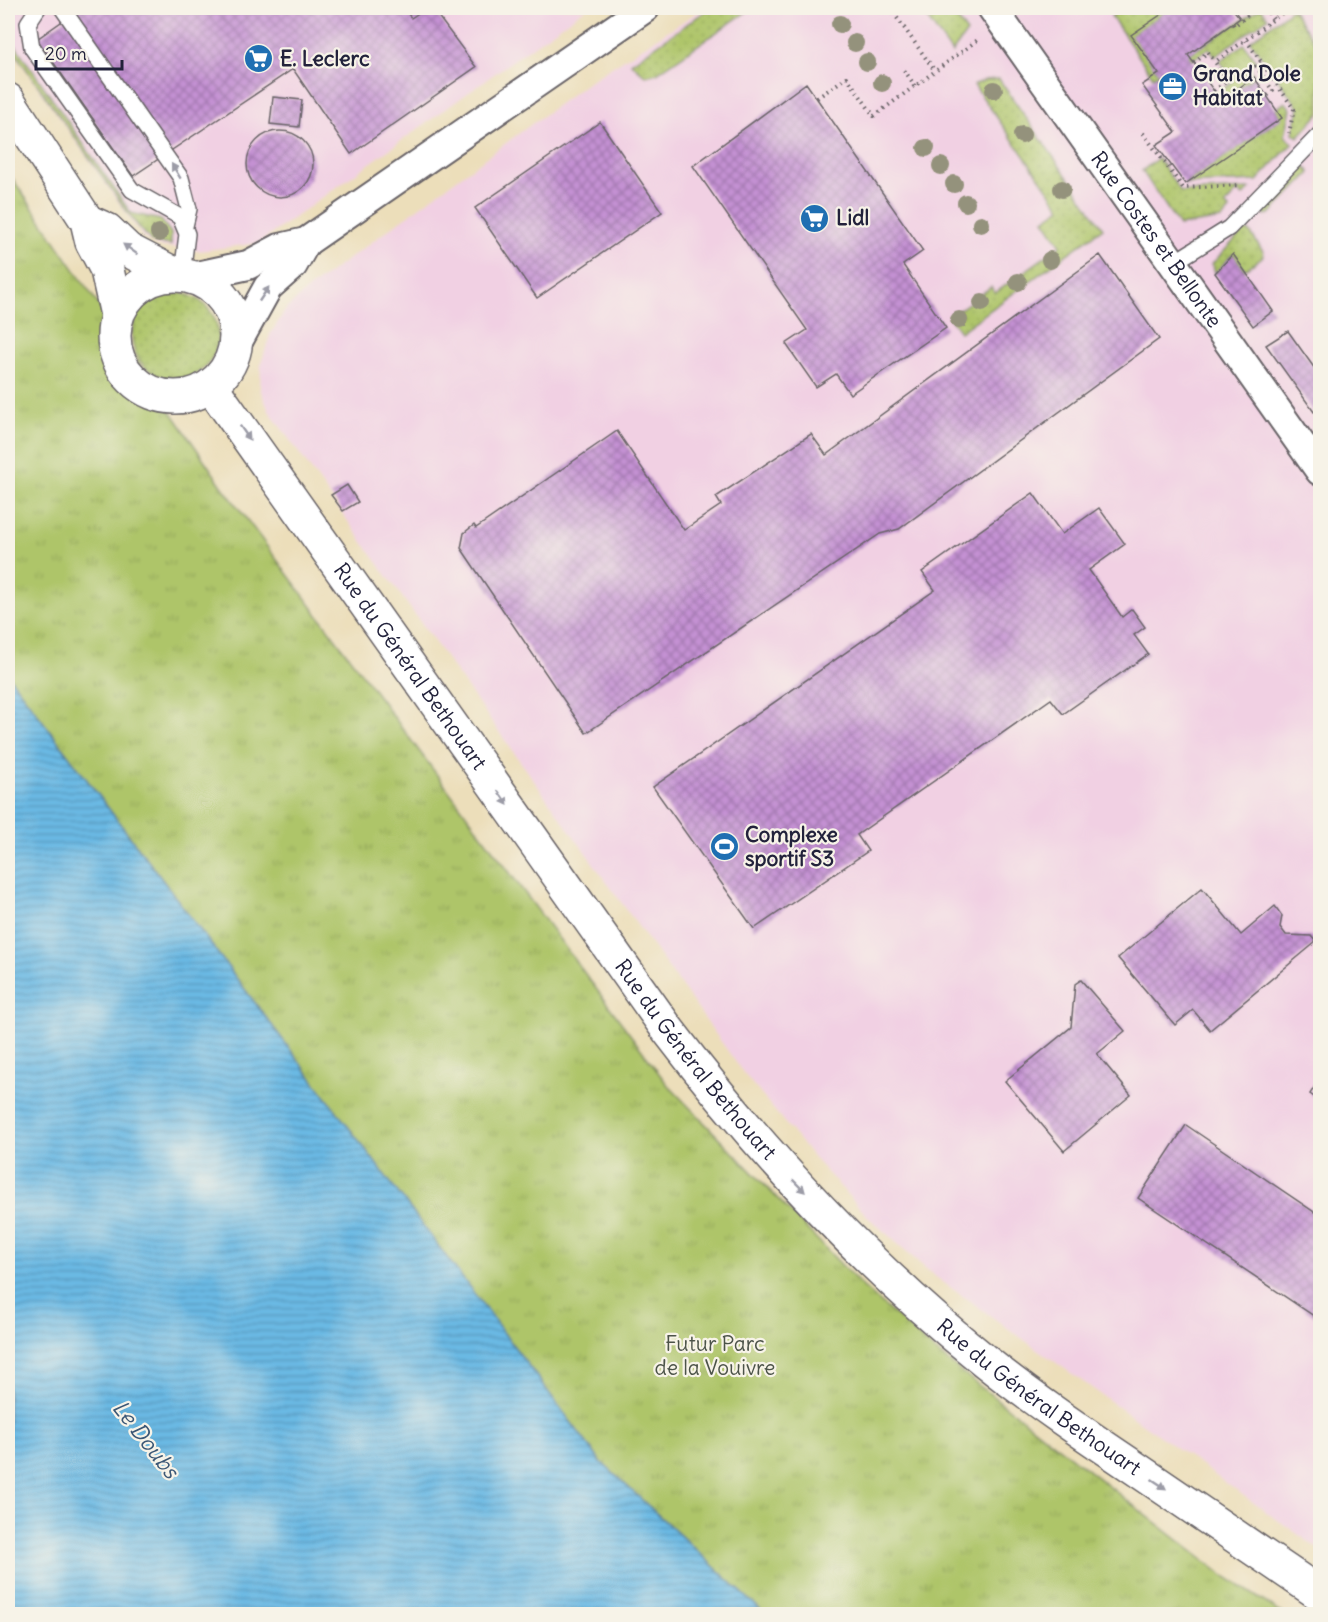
<svg xmlns="http://www.w3.org/2000/svg" width="1328" height="1622" viewBox="0 0 1328 1622" font-family="Delius,sans-serif">
<style>
.built{fill:#f1d0e3}
.grass{fill:url(#grass-dots);stroke:#687452;stroke-width:1.5}
.park{fill:url(#park-tufts);stroke:#687452;stroke-width:1.5}
.water{fill:url(#water-rules);stroke:#466e90;stroke-width:1.5}
.building{fill:url(#building-cross-hatch)}
.lines{fill:none;stroke-linecap:round;stroke-linejoin:round}
.lane-casing{stroke:#696467;stroke-width:18}
.street-casing{stroke:#696467;stroke-width:32}
.secondary-casing{stroke:#696467;stroke-width:36}
.path{stroke:#696467;stroke-width:4;stroke-dasharray:1.5 4.5;stroke-linecap:butt}
.lane{stroke:#fff;stroke-width:15}
.street{stroke:#fff;stroke-width:28}
.secondary{stroke:#fff;stroke-width:33}
.tree{fill:#94927c}
.oneway{fill:#9c9ca7}
.labels{text-anchor:middle;stroke-width:4.5;stroke-linejoin:round;paint-order:stroke}
.poi-label{font-size:21px;font-weight:bold;fill:#22223b;stroke:#f7f3e8;text-anchor:start}
.street-label{font-size:21px;fill:#22223b;stroke:#f7f3e8}
.park-label{font-size:21px;fill:#4c5349;stroke:#f7f3e8}
.water-label{font-size:22px;font-style:italic;fill:#3b5776;stroke:#f7f3e8}
</style>
<defs>
<pattern id="grass-dots" width="8" height="8" patternUnits="userSpaceOnUse" patternTransform="scale(1.5)"><rect width="8" height="8" fill="#aec569"/><path d="M2 2h.1M6 6h.1" fill="none" stroke="#95a95c" stroke-width="1.8" stroke-linecap="round"/></pattern>
<pattern id="park-tufts" width="24" height="20" patternUnits="userSpaceOnUse" patternTransform="scale(1.5)"><rect width="24" height="20" fill="#aec569"/><path d="M3 7l-1-3M5 7V3M7 7l1-3M15 17l-1-3M17 17v-4M19 17l1-3" fill="none" stroke="#95a95c"/></pattern>
<pattern id="water-rules" width="6" height="5" patternUnits="userSpaceOnUse" patternTransform="scale(1.5)"><rect width="6" height="5" fill="#6ab9e4"/><path d="M0 2.5h6" fill="none" stroke="#5796ba"/></pattern>
<pattern id="building-cross-hatch" width="8" height="8" patternUnits="userSpaceOnUse" patternTransform="scale(1.5)"><rect width="8" height="8" fill="#c491d3"/><path d="M0 0l8 8M0 8l8-8" fill="none" stroke="#9f76ac"/></pattern>
</defs>
<rect width="100%" height="100%" fill="#f7f3e8"/>
<filter id="ink" filterUnits="userSpaceOnUse"><feTurbulence type="fractalNoise" baseFrequency=".0167" numOctaves="2"/><feDisplacementMap in="SourceGraphic" scale="12" xChannelSelector="R" yChannelSelector="G"/><feConvolveMatrix kernelMatrix="1 2 1 2 8 2 1 2 1" color-interpolation-filters="sRGB"/></filter>
<filter id="wash" filterUnits="userSpaceOnUse"><feTurbulence type="fractalNoise" baseFrequency=".008" numOctaves="4" result="noise"/><feDisplacementMap in="SourceGraphic" scale="24" xChannelSelector="R" yChannelSelector="G"/><feGaussianBlur stdDeviation="1.35" result="paint"/><feColorMatrix in="noise" values="0 0 0 0 0 0 0 0 0 0 0 0 0 0 0 0 0 1.4 0 .05"/><feComposite in="paint" operator="in"/></filter>
<g filter="url(#wash)">
<rect width="100%" height="100%" fill="#ecdeba"/>
<!-- built -->
<path class="built" d="M8,8H586L259,243L199,251L156,246L143,237L8,45Z
M704,8H1320V1550L933,1275L871,1220L813,1157L745,1075L269,411L260,389L261,364L270,335L286,309L308,289L590,81Z"/>
<!-- grass -->
<path class="grass" d="M8,8L12,10L8,28L11,39L131,213L161,220L171,233V245L152,242L133,220L8,43Z
M710,8H752L657,73L646,76L631,63Z
M920,8H949L967,32L952,53Z
M1124,8H1171L1132,35L1159,74L1153,77L1111,16Z
M1261,8L1268,18L1215,56L1209,48L1192,60L1188,55Z
M1292,9L1320,50V113L1298,137L1293,133L1299,108L1250,41Z
M1244,44L1256,61L1249,65L1254,77L1221,101L1217,94L1233,81L1220,61Z
M999,79L1103,228L960,332L949,317L991,287L995,293L1061,245L1044,220L1061,208L974,85L985,80Z
M1285,102L1291,109L1285,136L1293,143L1257,181L1185,184L1281,118L1276,109Z
M1158,158L1181,192L1250,189L1243,196L1238,191L1225,205L1230,210L1222,219L1179,226L1142,171Z
M1304,165L1310,173L1270,214L1264,215L1263,209Z
M1244,230L1250,232L1264,253L1262,257L1245,270L1233,254L1215,273L1212,264Z
M132 336a43 43 0 1 1 86 0a43 43 0 1 1-86 0Z"/>
<!-- park -->
<path class="park" d="M8,172L222,486L667,1084L861,1285L936,1352L1223,1575L1283,1614H765L601,1462L8,675Z"/>
<!-- water -->
<path class="water" d="M8,675L601,1462L765,1614H8Z"/>
<g id="blocks">
<!-- building -->
<path class="building" d="M81,8H404L411,18L426,8H432L476,67L351,154L293,69L133,176L37,39Z
M1171,8H1232L1240,18L1188,55L1221,101L1254,77L1282,118L1185,184L1156,145L1176,132L1142,85L1159,74L1131,35Z
M806,83L923,251L903,265L946,328L850,394L836,374L816,387L786,344L807,330L693,166Z
M273,97L302,100L299,127L270,124Z
M600,122L662,212L537,298L475,208Z
M247 164a33 33 0 1 1 66 0a33 33 0 1 1-66 0Z
M1233,254L1273,311L1253,326L1215,273Z
M1100,255L1159,339L899,529L880,534L586,733L461,548L464,533L474,525L476,528L617,431L684,530L721,505L716,497L811,434L826,455Z
M1288,331L1320,376V408L1314,412L1266,345Z
M347,485L358,502L343,511L331,495Z
M1033,493L1062,534L1099,508L1125,544L1089,570L1122,617L1132,609L1145,627L1134,635L1148,654L1063,714L1051,699L857,835L868,851L754,929L653,787L935,590L922,572Z
M1202,888L1241,935L1275,906L1282,916L1280,927L1286,935L1311,936L1316,942L1210,1030L1193,1010L1175,1025L1118,958Z
M1081,980L1125,1031L1097,1054L1131,1095L1064,1151L1005,1081L1071,1027L1075,984Z
M1320,1078V1101L1310,1094Z
M1186,1125L1320,1216V1320L1138,1198Z"/>
</g>
</g>
<g filter="url(#ink)">
<use href="#blocks" fill-opacity="0" stroke="#696467" stroke-width="1.5"/>
<g class="lines">
<defs>
<path id="lane" d="M38,8L28,23L32,48L132,190L180,217L187,234L182,275
M62,8L181,178L189,209L185,226
M1173,263L1229,228L1320,134"/>
<g id="street">
<path id="s1" d="M992,8L1320,471"/>
<path d="M193,277L248,265L280,248L306,242L645,8"/>
<path d="M236,345L268,287L293,265L306,242"/>
</g>
<g id="secondary">
<path d="M8,100L87,221L92,242L107,270L117,315"/>
<path d="M87,221L107,230L128,250L174,274"/>
<circle cx="175" cy="336" r="61"/>
<path id="s2" d="M211,386L668,1030C760,1151 866,1265 985,1361C1031,1398 1080,1431 1129,1464C1193,1508 1257,1551 1320,1594"/>
</g>
</defs>
<!-- lane casing -->
<use href="#lane" class="lane-casing"/>
<!-- street casing -->
<use href="#street" class="street-casing"/>
<!-- secondary casing -->
<use href="#secondary" class="secondary-casing"/>
<!-- path -->
<path class="path" d="M890,8L935,71
M1265,8L1273,19
M1233,24L1234,26L1257,8
M1246,40L1294,109L1289,133
M1261,62L1256,66L1273,91L1267,96
M1194,63L1208,52L1215,62
M904,70L916,87
M1214,91L1227,81L1215,62L1289,8
M817,98L847,77L874,116L979,39
M1143,133L1183,188L1240,185"/>
<!-- lane -->
<use href="#lane" class="lane"/>
<!-- street -->
<use href="#street" class="street"/>
<!-- secondary -->
<use href="#secondary" class="secondary"/>
</g>
<!-- trees -->
<g class="tree">
<circle cx="840" cy="24" r="9"/>
<circle cx="855" cy="43" r="9"/>
<circle cx="867" cy="62" r="9"/>
<circle cx="882" cy="83" r="9"/>
<circle cx="994" cy="90" r="9"/>
<circle cx="1022" cy="135" r="9"/>
<circle cx="926" cy="148" r="9"/>
<circle cx="941" cy="166" r="9"/>
<circle cx="954" cy="184" r="9"/>
<circle cx="1062" cy="189" r="9"/>
<circle cx="966" cy="203" r="9"/>
<circle cx="981" cy="224" r="9"/>
<circle cx="159" cy="233" r="9"/>
<circle cx="1050" cy="260" r="9"/>
<circle cx="1018" cy="282" r="9"/>
<circle cx="982" cy="303" r="9"/>
<circle cx="959" cy="320" r="9"/>
</g>
<!-- one-way arrows -->
<defs><path id="oneway-solid" d="M-6-.8H1V-3.2L6.5 0L1 3.2V.8H-6Z" transform="scale(1.5)"/></defs>
<g class="oneway">
<use href="#oneway-solid" transform="translate(176 171) rotate(-121)"/>
<use href="#oneway-solid" transform="translate(130 249) rotate(-145)"/>
<use href="#oneway-solid" transform="translate(264 294) rotate(-56)"/>
<use href="#oneway-solid" transform="translate(245 433) rotate(55)"/>
<use href="#oneway-solid" transform="translate(503 798) rotate(55)"/>
<use href="#oneway-solid" transform="translate(799 1186) rotate(45)"/>
<use href="#oneway-solid" transform="translate(1159 1484) rotate(34)"/>
</g>
</g>
<!-- icons -->
<defs>
<symbol id="supermarket-disc" viewBox="-11 -11 22 22"><circle r="9.5" fill="#1f6fb2" stroke="#f7f3e8"/><path d="M-6-5.5h2.5l.6 2H6L4.5 2H-2.5L-4.4-4H-6ZM-1.5 3.2a1.3 1.3 0 1 0 .1 0ZM3 3.2a1.3 1.3 0 1 0 .1 0Z" fill="#fff"/></symbol>
<symbol id="office-disc" viewBox="-11 -11 22 22"><circle r="9.5" fill="#1f6fb2" stroke="#f7f3e8"/><path d="M-6-3h4V-5.5h4V-3h4V5H-6ZM-1-4.5V-3h2v-1.5ZM-6 0V1H6V0Z" fill="#fff"/></symbol>
<symbol id="stadium-disc" viewBox="-11 -11 22 22"><circle r="9.5" fill="#1f6fb2" stroke="#f7f3e8"/><path d="M0-5a6.5 5 0 1 0 0 10a6.5 5 0 1 0 0-10ZM-3.5-1.8h7v3.6h-7Z" fill="#fff"/></symbol>
</defs>
<g fill-rule="evenodd">
<use href="#supermarket-disc" x="242" y="42" width="33" height="33"/>
<use href="#office-disc" x="1156" y="70" width="33" height="33"/>
<use href="#supermarket-disc" x="798" y="202" width="33" height="33"/>
<use href="#stadium-disc" x="708" y="830" width="33" height="33"/>
</g>
<g class="labels">
<!-- poi labels -->
<g class="poi-label">
<text x="280" y="66">E. Leclerc</text>
<text x="1193" y="81">Grand Dole<tspan x="1193" dy="24">Habitat</tspan></text>
<text x="836" y="225">Lidl</text>
<text x="745" y="842">Complexe<tspan x="745" dy="24">sportif S3</tspan></text>
</g>
<!-- street labels -->
<g class="street-label">
<text dy="7" stroke="none"><textPath href="#s1" startOffset="284">Rue Costes et Bellonte</textPath></text>
<text dy="7" stroke="none"><textPath href="#s2" startOffset="344">Rue du Général Bethouart</textPath></text>
<text dy="7" stroke="none"><textPath href="#s2" startOffset="830">Rue du Général Bethouart</textPath></text>
<text dy="7" stroke="none"><textPath href="#s2" startOffset="1314">Rue du Général Bethouart</textPath></text>
</g>
<!-- park labels -->
<g class="park-label">
<text x="715" y="1351">Futur Parc<tspan x="715" dy="24">de la Vouivre</tspan></text>
</g>
<!-- water labels -->
<g class="water-label">
<text transform="translate(146 1439) rotate(52)" y="8">Le Doubs</text>
</g>
</g>
<!-- margin -->
<rect width="1328" height="1622" fill="none" stroke="#f7f3e8" stroke-width="30"/>
<!-- scale -->
<path d="M36 60v9h86v-9" fill="none" stroke="#22223b" stroke-width="3"/>
<text x="45" y="60" font-size="18" fill="#22223b" stroke="#f7f3e8" stroke-width="4.5" paint-order="stroke">20 m</text>
</svg>
